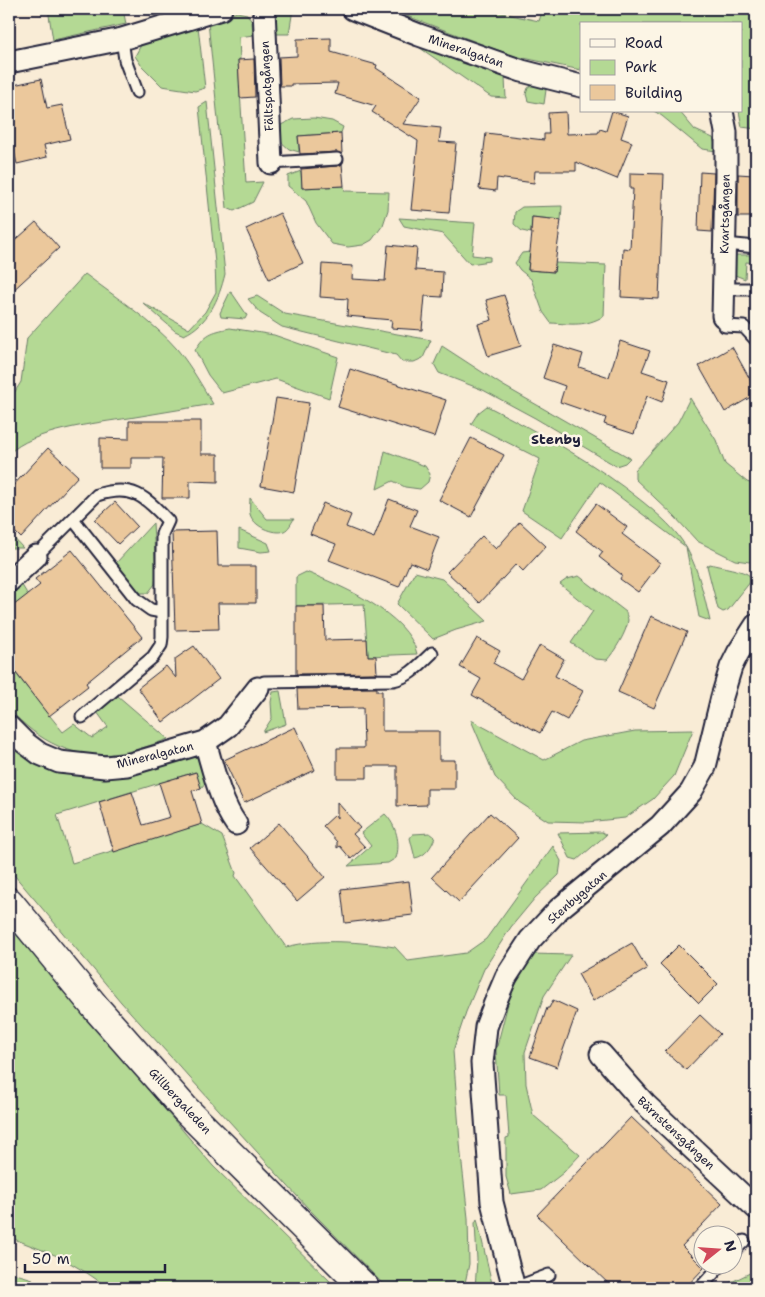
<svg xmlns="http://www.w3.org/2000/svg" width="765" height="1297" viewBox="0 0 765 1297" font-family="'Shantell Sans',sans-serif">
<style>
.green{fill:#b4d994;stroke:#6b7e68}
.building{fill:#ebc89c;stroke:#22223b}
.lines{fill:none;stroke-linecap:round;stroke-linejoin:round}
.service-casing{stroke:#22223b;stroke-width:15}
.minor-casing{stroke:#22223b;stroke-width:25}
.secondary-casing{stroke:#22223b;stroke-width:31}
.service{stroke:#fcf5e5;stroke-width:11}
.minor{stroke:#fcf5e5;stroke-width:21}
.secondary{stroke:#fcf5e5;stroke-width:28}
.labels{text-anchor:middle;stroke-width:5;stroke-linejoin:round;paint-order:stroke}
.street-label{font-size:12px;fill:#22223b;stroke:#fcf5e5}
.neighbourhood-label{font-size:14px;font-weight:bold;fill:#22223b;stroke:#fcf5e5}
</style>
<rect width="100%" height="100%" fill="#f9ecd6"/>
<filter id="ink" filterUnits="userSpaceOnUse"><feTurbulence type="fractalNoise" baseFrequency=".02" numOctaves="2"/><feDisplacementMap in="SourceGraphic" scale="10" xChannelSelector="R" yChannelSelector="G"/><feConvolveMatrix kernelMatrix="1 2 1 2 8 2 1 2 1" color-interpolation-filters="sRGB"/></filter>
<g filter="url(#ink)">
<!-- green -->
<path class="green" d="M48,9H123L126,24L53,40Z
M278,9H293L289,34H273L274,16Z
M388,9H483L539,21L543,9H756V129L742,127L739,111H741V24H581V70L514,56Z
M237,12L247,14L252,22L253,35L239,37L240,60H238L246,183L263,182L253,202L234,211L227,208L208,22Z
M198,26L205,88L195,91L162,86L141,65L135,56L141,45Z
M407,39L490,70L505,78L506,98L491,97Z
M535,84L546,90L544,104L528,101L526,94L528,88Z
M207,102L225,274C219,299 208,324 184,335L175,331L143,303L189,329L205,312L216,292L215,263L199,107Z
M654,111H679L695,130L713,138L717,151L702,149L662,116Z
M314,118L332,121L343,127L341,133L298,136L299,152L289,149L280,141L281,125L293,119Z
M301,171L302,188L344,186L345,191L389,192L388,210L383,225L372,240L363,245L348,247L332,244L316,223L306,201L288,186V176Z
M562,206L561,220L532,217L531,233L522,231L514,224L515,212L522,207Z
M399,218L475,223L472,255L490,257V261L470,264L443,234L404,226Z
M530,252L528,270L554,272L555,263L606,265L604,316C585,327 572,324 551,323L543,312L531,279L520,270L515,263L522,253Z
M733,255H756V263L746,262L745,279L735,275L731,270Z
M85,274C114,296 154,322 177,349C191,366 202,386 213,404C185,409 157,413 129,418C97,423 31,430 9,454V401L21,382L27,338Z
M230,292L232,293L247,315L245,319L221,317L220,313Z
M257,296L285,314L431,340L423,358L414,362H402L396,355L282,327L260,313L248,299Z
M230,328L274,335L338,357L329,398L276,379L222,393L208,375L195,350C206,333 211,332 230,328Z
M442,346L502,385L630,458L625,463L616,466L535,418L483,390L439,373L434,364Z
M690,398L716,440L725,464L747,482L756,485V561L750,562L735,560L697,541L675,517L635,479V470L678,422Z
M487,406C542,434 595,463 643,502C659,515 677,530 687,549C699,571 704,596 710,621L699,617L686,547L600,482L562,538L522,511L540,459L471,424L478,413Z
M385,451L425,466L430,474L428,482L420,489L405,487L393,481L377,489Z
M250,498L267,519H294C291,523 289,529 284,531C273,535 253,526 250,514C249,509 250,503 250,498Z
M153,523L156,573L155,584L148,593H139L116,563Z
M239,530L268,543L271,551L261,552L239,548Z
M9,533L23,548H9Z
M710,564C720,567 744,570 750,576L751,581L728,610L723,612L718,609L707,566Z
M306,572C340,585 409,614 417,654L368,656L364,604L296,606V577Z
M415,572L442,579L487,621L456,630L433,639L397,604Z
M579,576L626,612C626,615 628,618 628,620C627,632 614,652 607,660L595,659L571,643L593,611L560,584L567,579Z
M20,582L34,605L23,599L10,608L9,590Z
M9,665L63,732L74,724L92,738L108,727L97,712L118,696L168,739C152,745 135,751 119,753C74,761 38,741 9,709Z
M280,691L286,724L263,732L272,718L271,702L273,692Z
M471,720L544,760L581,741L635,731L693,730L674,776L653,799L625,818L587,822L548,821L519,802L495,777Z
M9,739L56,771L189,755L199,757L207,781L201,788L195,772L57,815L72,863L202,824L222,836L236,873L235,876L286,947C320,938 360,942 395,947L408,961L466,953L486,939L553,846L561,861L559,875L535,898L511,927L484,969L466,1012L453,1051L461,1155L468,1218L469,1264L464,1288H387L307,1207L121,1002L9,869Z
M385,814C396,825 401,843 396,858L388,863L348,866L371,846L361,833Z
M602,832L606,835L577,860L570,858L558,833Z
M430,833L435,837C432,846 426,856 415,858L410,838L413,834Z
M9,926L213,1166L337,1288H109L87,1273L60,1257L9,1237Z
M532,954L571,955L544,996L525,1052L526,1084L533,1115L580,1155L563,1173L541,1190L511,1194L506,1177V1138L509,1137L506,1095H499L496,1050L510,996Z
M477,1219L493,1288H475L477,1260L475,1223Z
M756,1270V1288H719Z
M9,1272L33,1279L25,1288H9Z"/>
<!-- building -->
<path class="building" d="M331,38V52L377,65L376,68L421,97L403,124L441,128L439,142L456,143L449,213L411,210L418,141L372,112L376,106L335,94L338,83L291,84V86H280L279,57L297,56V39Z
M254,59L255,97L240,98L238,60Z
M41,79L47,108L62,105L70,139L44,145L47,157L17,164L9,129V86Z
M612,111L628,116L621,138L632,142L617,179L576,162V171H535L534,183L497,178L496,191L479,189L486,133L544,140V134H549L548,113L566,112L567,134L598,133L600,129L606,131Z
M341,133L342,154L337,152L300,154L298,136Z
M342,164L344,186L302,188L301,169L337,166Z
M700,172L714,173L712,232L698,231Z
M630,173L664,174L659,299L621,297L623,248L630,249L633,189H630Z
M738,174L754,175L752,217H738Z
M280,213L303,263L269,279L246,229Z
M532,217L561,220L554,272L528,270L532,233H531Z
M36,222L59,248L9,294V246Z
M388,245L417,248L415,270L443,272L442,297L425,296L422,330L391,328L392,320L347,316L348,299L320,297L322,264L353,266L352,279L385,281Z
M504,295L521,346L488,356L478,324L492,320L486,300Z
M620,341L650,351L642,371L669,380L662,402L647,396L634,434L604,424L606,418L560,402L565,386L543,378L554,345L583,354L579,367L609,377Z
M732,347L756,390V394L725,412L699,366Z
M350,369L446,400L434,437L338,407Z
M276,398L309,403L294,492L261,486Z
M129,421H201V454H218V482L190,481V498H162L163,458H131V468H100V438L129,439Z
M471,438L504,455L471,517L439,500Z
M48,448L78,476L21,538L9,526V490Z
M389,499L417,510L410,526L439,537L427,569L410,562L399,587L329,560L336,544L310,534L323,503L351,515L346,527L374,538Z
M115,502L137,526L118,544L95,520Z
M596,504L627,527L622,534L660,563L638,592L620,579L622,575L599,557L603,552L576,531Z
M520,522L546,546L523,571L516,564L480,603L447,572L482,536L496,549Z
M217,531L218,566H256V603H218L219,629L175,630L172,532Z
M72,550L142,637L86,683L88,686L49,716L9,664V609L40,585L35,579Z
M296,606H324L325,640L367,639L368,656H376L377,673L296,674Z
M651,616L687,632L654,708L618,692Z
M477,638L500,651L493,663L521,679L540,645L564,659L555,676L583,691L567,720L552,712L540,733L472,695L481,679L460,667Z
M194,646L219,679L163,722L138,688L166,666L176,678L175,659Z
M377,688V691H382V731H439V760H455V789H427V805L397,806V766H367V778H337V748H364L363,708L298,709L297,689Z
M295,727L315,770L244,803L224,760Z
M196,772L201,788L192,791L202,824L114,852L99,802L132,792L143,825L170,817L159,783Z
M337,802L360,828L353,834L365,847L351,859L340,846L337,848V842L323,826L335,815L337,818Z
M490,813L518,838L459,902L432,877Z
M279,823L325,877L297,901L250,848Z
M409,881L413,915L345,923L341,889Z
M632,943L647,969L593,1001L578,974Z
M679,945L718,984L699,1003L660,964Z
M553,1000L577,1011L557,1067L530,1057L547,1008H549Z
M700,1015L720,1034L686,1070L665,1051Z
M631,1117L722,1204L682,1246L704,1268L685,1288H613L537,1215Z"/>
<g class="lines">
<defs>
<path id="service" d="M122,39L125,60L137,92
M271,163L337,159
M725,244L756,247
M724,289H756
M723,316L725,326L744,327L756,340
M73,519L137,600L151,610L162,612
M36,556L97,495C132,484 145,496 168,521L162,534V637L161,645L153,657L82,717
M258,688L264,682L393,680C410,677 420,664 432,653
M732,1253L744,1241
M515,1288L549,1275
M700,1288L722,1264"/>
<path id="minor" d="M264,9L271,163
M353,9L419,35L522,71L581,86
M9,62L122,39L221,9
M722,111L726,132V176L723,316
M9,581L36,556
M9,727L24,742L40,754L59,762L105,767L127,765L205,742L228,726L258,688
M205,742C213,768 220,802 236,824
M601,1054L645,1104L756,1208
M514,1288L492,1202L482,1063L486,1027L495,1003L506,977L530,940L559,909L660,826L691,792L705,767L722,697L731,667L738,653L756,625"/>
<path id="secondary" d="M9,902L96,1008L185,1109L365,1288"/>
</defs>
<!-- service casing -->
<use href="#service" class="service-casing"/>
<!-- minor casing -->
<use href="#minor" class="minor-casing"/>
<!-- secondary casing -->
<use href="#secondary" class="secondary-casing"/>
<!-- service -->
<use href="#service" class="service"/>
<!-- minor -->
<use href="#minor" class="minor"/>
<!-- secondary -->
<use href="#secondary" class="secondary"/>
</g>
</g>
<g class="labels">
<!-- street labels -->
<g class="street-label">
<text transform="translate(466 51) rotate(19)" y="4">Mineralgatan</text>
<text transform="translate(267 86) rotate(-93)" y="4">Fältspatgången</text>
<text transform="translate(725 214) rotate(-89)" y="4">Kvartsgången</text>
<text transform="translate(155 755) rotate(-14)" y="4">Mineralgatan</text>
<text transform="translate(577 897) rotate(-41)" y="4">Stenbygatan</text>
<text transform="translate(180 1101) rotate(47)" y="4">Gillbergaleden</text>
<text transform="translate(676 1133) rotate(43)" y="4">Bärnstensgången</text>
</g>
<!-- neighbourhood labels -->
<g class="neighbourhood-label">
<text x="556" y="444">Stenby</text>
</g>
</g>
<!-- margin -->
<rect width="765" height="1297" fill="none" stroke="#fcf5e5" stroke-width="30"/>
<rect x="15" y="15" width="735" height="1267" fill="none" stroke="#22223b" stroke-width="2" filter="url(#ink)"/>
<!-- legend -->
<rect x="580" y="22" width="162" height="90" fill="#fcf5e5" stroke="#a5a1a1"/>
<rect x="590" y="39" width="25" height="8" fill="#fcf5e5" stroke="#a5a1a1"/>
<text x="625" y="48" font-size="15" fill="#22223b">Road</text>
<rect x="590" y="60" width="25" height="15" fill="#b4d994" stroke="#a5a1a1"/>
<text x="625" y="72" font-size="15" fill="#22223b">Park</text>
<rect x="590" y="85" width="25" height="15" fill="#ebc89c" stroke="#a5a1a1"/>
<text x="625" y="98" font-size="15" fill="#22223b">Building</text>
<!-- north arrow -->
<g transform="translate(718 1250) rotate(73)"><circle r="24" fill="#fcf5e5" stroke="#a5a1a1"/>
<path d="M0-4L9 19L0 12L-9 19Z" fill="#d1495b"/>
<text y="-8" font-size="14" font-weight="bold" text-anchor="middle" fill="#22223b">N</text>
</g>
<!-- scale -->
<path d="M25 1264v8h140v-8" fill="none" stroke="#22223b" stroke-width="2.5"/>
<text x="32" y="1264" font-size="15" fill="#22223b" stroke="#fcf5e5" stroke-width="4" paint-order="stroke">50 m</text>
</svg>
